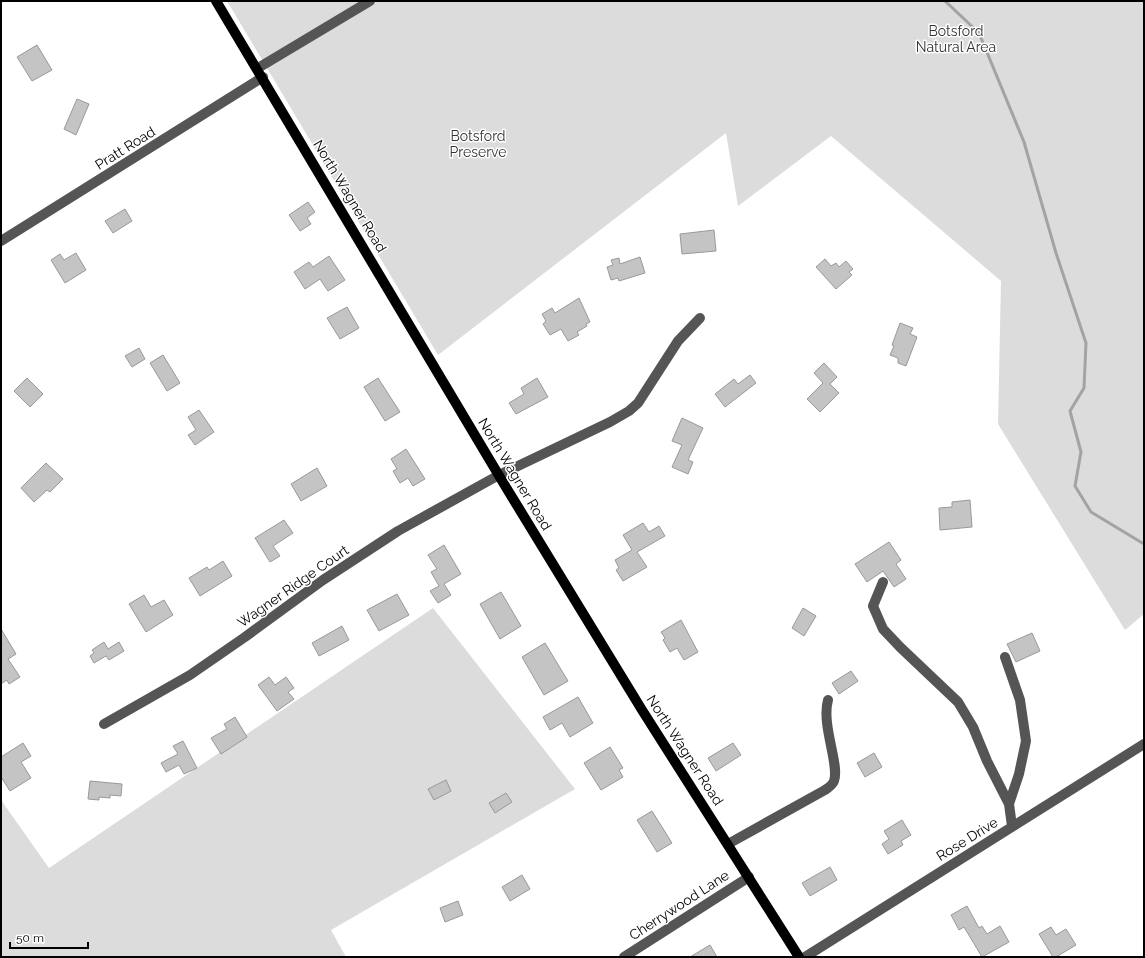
<svg xmlns="http://www.w3.org/2000/svg" width="1145" height="958" viewBox="0 0 1145 958" font-family="Raleway,sans-serif">
<style>
.green{fill:#dcdcdc}
.lines{fill:none;stroke-linecap:round;stroke-linejoin:round}
.stream{stroke:#a3a3a3;stroke-width:3}
.building{fill:#c4c4c4;stroke:#999}
.minor{stroke:#555;stroke-width:10}
.major{stroke:#000;stroke-width:10}
.labels{text-anchor:middle;stroke-width:3;stroke-linejoin:round;paint-order:stroke}
.park-label{font-size:14px;fill:#333;stroke:#fff}
.street-label{font-size:14px;fill:#000;stroke:#fff}
</style>
<rect width="100%" height="100%" fill="#fff"/>
<!-- green -->
<path class="green" d="M227,1H1144V614L1125,630L998,424L1001,281L831,136L738,206L726,133L438,355Z
M433,608L575,789L331,930L346,957H1V800L49,868Z"/>
<g class="lines">
<!-- stream -->
<path class="stream" d="M945,1L979,33L1024,142L1056,253L1086,343L1084,388L1070,411L1081,452L1075,486L1091,512L1144,544"/>
</g>
<!-- building -->
<path class="building" d="M37,45L52,70L32,81L17,57Z
M77,99L89,104L76,135L64,129Z
M308,202L315,212L307,218L311,224L300,231L289,215Z
M125,209L132,221L113,233L105,221Z
M714,230L716,251L682,254L680,234Z
M76,253L86,270L65,283L51,260L60,254L64,260Z
M329,256L345,280L328,291L320,279L305,289L294,272L309,262L313,267Z
M640,257L645,273L619,281L618,278L611,280L607,267L613,265L611,260L619,258L620,264Z
M825,259L831,266L836,263L839,267L846,261L853,269L849,272L852,275L836,289L816,267Z
M579,298L590,322L586,324L587,326L577,332L579,335L568,341L561,329L550,335L543,324L546,321L542,314L552,308L555,313Z
M347,307L359,328L340,339L327,318Z
M900,323L913,328L910,334L917,337L906,366L898,363V358L890,355L894,346L892,345Z
M139,348L145,359L132,367L125,356Z
M163,355L180,383L167,391L150,363Z
M824,363L837,377L830,384L839,393L820,412L807,399L823,383L814,373Z
M750,375L756,383L725,407L715,394L734,379L738,384Z
M27,378L43,394L30,407L14,391Z
M378,378L400,412L385,421L364,387Z
M537,378L548,397L516,414L509,403L524,394L521,388Z
M199,410L214,432L195,445L188,435L196,430L188,417Z
M682,418L703,428L688,460L693,462L688,474L672,467L682,445L672,441Z
M406,449L425,479L413,486L408,478L400,483L393,471L397,469L391,459Z
M46,463L63,479L50,492L47,490L34,502L21,488Z
M317,468L327,486L301,501L291,484Z
M970,500L972,527L940,530L939,508L952,507V502Z
M284,520L293,533L273,546L280,556L270,562L255,538Z
M643,523L649,532L659,526L665,536L637,552L647,567L623,581L616,570L619,568L615,560L632,550L623,535Z
M889,542L901,560L896,564L906,579L894,587L883,571L867,582L855,564Z
M444,545L461,574L444,584L451,595L438,603L430,591L439,586L431,572L437,569L428,555Z
M223,561L232,576L200,596L189,578L207,567L209,570Z
M501,592L521,626L500,639L480,604Z
M397,594L409,615L379,631L367,610Z
M144,595L151,607L164,600L173,615L146,632L129,604Z
M803,608L816,616L804,636L792,628Z
M681,620L698,652L684,660L677,648L670,652L663,640L665,638L661,632Z
M342,626L349,640L319,656L312,643Z
M1,629L16,654L8,659L20,677L9,684L7,680L1,684Z
M1032,633L1040,651L1016,662L1007,644Z
M104,642L108,649L119,642L124,651L109,660L106,656L94,663L90,656L94,653L92,650Z
M545,643L568,681L544,695L522,657Z
M851,671L858,681L839,694L832,683Z
M269,677L275,685L286,677L294,688L288,692L294,699L277,711L258,685Z
M578,697L593,723L570,737L562,723L550,730L543,717Z
M235,717L247,737L221,754L211,738L227,729L224,724Z
M183,741L197,768L184,774L179,765L166,772L161,763L178,754L173,746Z
M23,743L31,756L21,762L31,778L10,791L1,777V757Z
M733,743L741,755L716,771L708,758Z
M610,747L623,768L619,770L623,777L601,790L584,763Z
M874,753L882,767L865,777L857,763Z
M446,780L451,791L434,800L428,789Z
M90,781L122,784L121,796L110,795V798L99,797V800L88,799Z
M506,793L512,802L495,813L489,803Z
M652,811L672,843L657,852L637,820Z
M902,820L911,835L901,841L903,845L888,854L882,844L889,839L884,831Z
M830,867L837,880L810,896L802,883Z
M522,875L530,889L510,901L502,887Z
M458,901L463,915L445,922L440,908Z
M967,906L979,928L982,926L987,934L1000,926L1009,942L982,957L964,927L959,930L951,915Z
M1051,927L1056,935L1066,929L1076,945L1056,957H1053L1039,934Z
M710,945L717,957H690Z"/>
<g class="lines">
<!-- minor -->
<path class="minor" d="M258,68L370,1
M1,241L263,77
M883,582L873,606L883,629L900,647L958,702L973,727L987,761L1009,804
M1005,657L1020,700L1026,741L1019,774L1009,804L1012,826
M104,724L190,675L245,637L323,580L398,531L499,475L610,422L629,411L638,403L678,341L700,318
M728,844L825,790C828,788 833,784 834,781C840,765 821,725 828,700
M624,957L749,877
M805,957L1144,744"/>
<!-- major -->
<path class="major" d="M216,1L504,484L642,710L799,957"/>
</g>
<g class="labels">
<!-- park labels -->
<g class="park-label">
<text x="956" y="36">Botsford<tspan x="956" dy="16">Natural Area</tspan></text>
<text x="478" y="141">Botsford<tspan x="478" dy="16">Preserve</tspan></text>
</g>
<!-- street labels -->
<g class="street-label">
<text transform="translate(125 148) rotate(-32)" y="5">Pratt Road</text>
<text transform="translate(350 196) rotate(59)" y="5">North Wagner Road</text>
<text transform="translate(515 474) rotate(59)" y="5">North Wagner Road</text>
<text transform="translate(293 586) rotate(-35)" y="5">Wagner Ridge Court</text>
<text transform="translate(685 750) rotate(57)" y="5">North Wagner Road</text>
<text transform="translate(967 839) rotate(-32)" y="5">Rose Drive</text>
<text transform="translate(679 905) rotate(-33)" y="5">Cherrywood Lane</text>
</g>
</g>
<!-- border -->
<rect width="1145" height="958" fill="none" stroke="#000000" stroke-width="4"/>
<!-- scale -->
<path d="M10 942v6h78v-6" fill="none" stroke="#000000" stroke-width="2"/>
<text x="16" y="942" font-size="12" fill="#000000" stroke="#ffffff" stroke-width="3" paint-order="stroke">50 m</text>
</svg>
